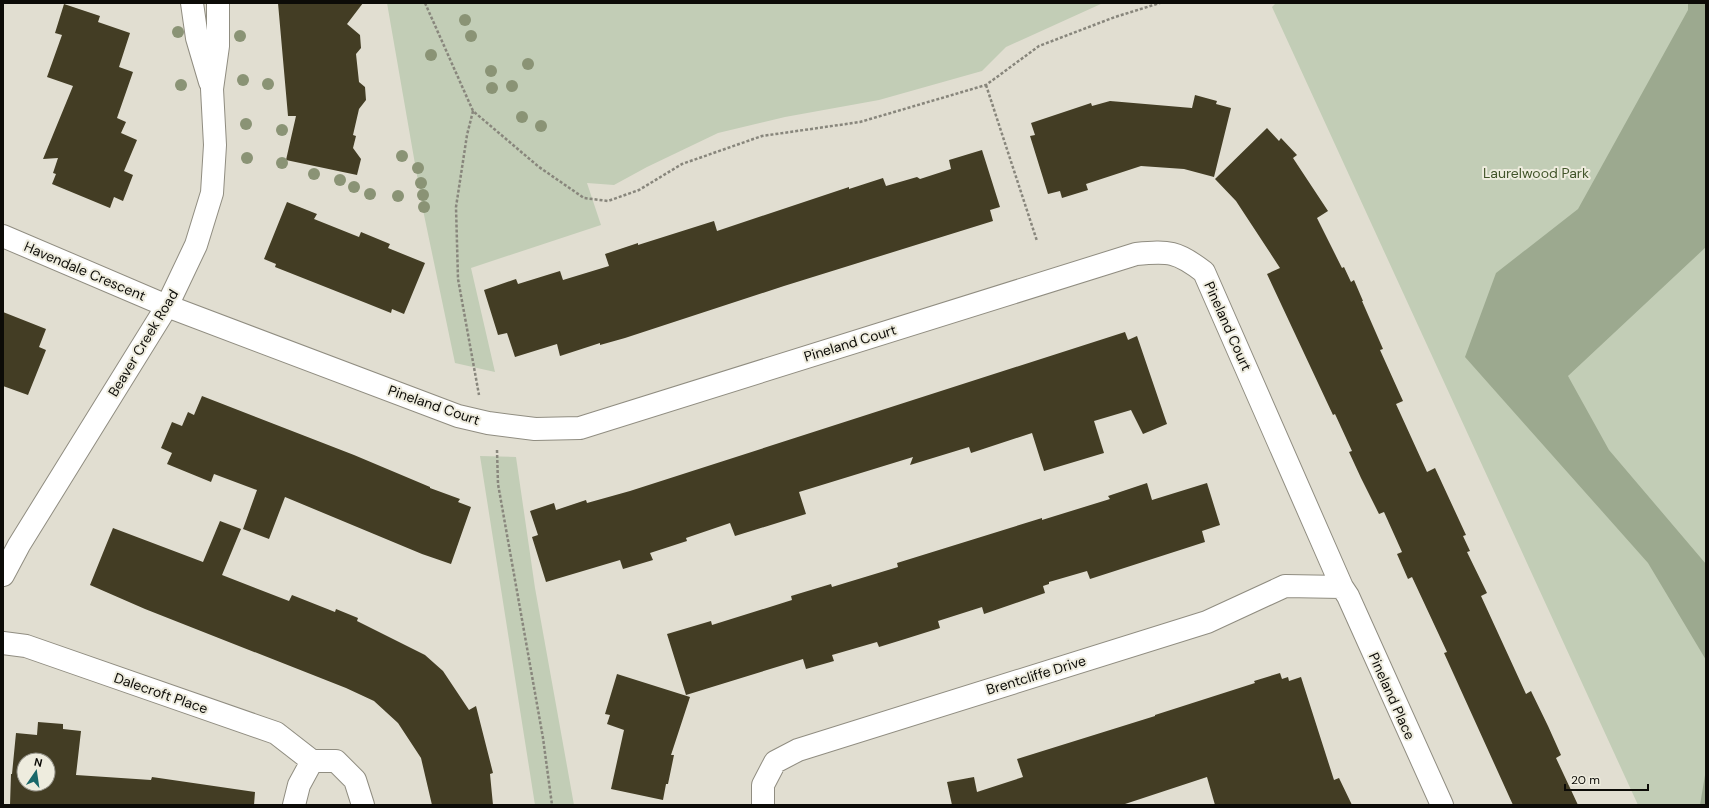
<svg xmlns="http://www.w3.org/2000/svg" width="1709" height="808" viewBox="0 0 1709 808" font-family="'DM Sans',sans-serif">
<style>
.green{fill:#c2cdb6}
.forest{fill:#9ca98f}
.building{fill:#433d24;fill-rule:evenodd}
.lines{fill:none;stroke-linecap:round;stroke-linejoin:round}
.street-casing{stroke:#908d81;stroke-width:24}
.secondary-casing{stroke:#908d81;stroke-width:24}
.path{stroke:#88867c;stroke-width:2.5;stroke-dasharray:3 2;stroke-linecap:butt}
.street{stroke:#fff;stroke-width:22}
.secondary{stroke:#fff;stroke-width:22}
.tree{fill:#8a9375}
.labels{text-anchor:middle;stroke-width:4;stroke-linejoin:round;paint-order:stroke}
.park-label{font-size:14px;fill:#42552a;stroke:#eeecde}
.street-label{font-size:14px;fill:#0c0b07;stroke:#eeecde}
</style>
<rect width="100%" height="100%" fill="#e1ded1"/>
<!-- green -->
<path class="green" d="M387,3H1103L1006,47L982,71L879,100L785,117L718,133L647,167L614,185L587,183L601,225L471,268L495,372L455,363L423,210Z
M1276,3H1706V805H1638L1272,7Z
M480,456L516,457L535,588L574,805H535Z"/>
<!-- forest -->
<path class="forest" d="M1688,3H1706V247L1568,376L1609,450L1706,564V660L1648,563L1465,357L1496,273L1578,209L1688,10Z
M1706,769V805H1700Z"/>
<!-- building -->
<path class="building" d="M278,3H363L347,24L360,35L361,48L356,54L359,82L365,87L366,100L359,109L353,135L356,136L353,148L361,159L357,175L286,160L296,116H288Z
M64,4L100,16L98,22L130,33L119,67L133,72L117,118L126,122L121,133L137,140L124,171L133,175L123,201L114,197L110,208L52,184L56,174L53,173L58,158L43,159L73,86L47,77L62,35L55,33Z
M1195,95L1217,101L1216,104L1231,108L1214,177L1184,169L1141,166L1086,184L1088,190L1062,198L1060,191L1048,194L1030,136L1035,135L1031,123L1091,103L1092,106L1110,101L1192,108Z
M1267,128L1279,141L1281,138L1297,155L1293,158L1328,211L1317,218L1342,268L1344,267L1351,282L1354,280L1363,301H1362L1383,349L1380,350L1403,401L1396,404L1427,472L1435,468L1466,535L1463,536L1470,551L1467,552L1487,593L1481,596L1526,694L1531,691L1548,726L1561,755L1556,758L1578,805H1513L1444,653L1447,652L1412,577L1408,579L1397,554L1402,552L1384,512L1379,514L1361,478L1349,452L1352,451L1335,414L1333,415L1267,274L1280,268L1236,201L1215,179Z
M982,150L1000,207L990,210L993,221L784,286L625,338L600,345V343L560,356L557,344L515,357L507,333L498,335L484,290L516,279L518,284L560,271L563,280L609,266L605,254L638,243V245L714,221L717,231L849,187V189L883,178L886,186L917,177L920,179L951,169L949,160Z
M287,202L317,214L314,219L359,237L361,232L390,244L388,248L425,263L404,314L392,309L391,313L366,303L275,267L276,264L264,259Z
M3,312L46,329L39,347L46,350L28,395L3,386Z
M1125,332L1128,340L1137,336L1167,424L1143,434L1131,410L1094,421L1104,453L1044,471L1032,433L971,453L969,447L910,465L913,457L799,492L806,514L735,536L730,523L686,538L687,541L650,553L653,560L623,569L620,560L546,582L532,537L538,535L530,511L554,503L556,510L586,500L587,503L630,491Z
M202,396L354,455L430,487V488L460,499L458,502L471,507L451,564L422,554L285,497L269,539L243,529L257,490L214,474L211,482L167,464L172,453L161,448L172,422L182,426L188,412L194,415Z
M1147,483L1152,500L1207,483L1220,525L1202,531L1205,542L1090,579L1087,571L1049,582V584L1043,586L1045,593L984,614L982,607L938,621L940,628L905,639L879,647L877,642L832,655L834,661L806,669L803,659L686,695L667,634L711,621L712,625L792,600L791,596L831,584L832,587L898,567L897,563L1042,518V520L1110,499L1108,496Z
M220,521L241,529L222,575L289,601L292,595L335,612L336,609L358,618L357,621L425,655L443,671L469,710L476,706L493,773L490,774L493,805H432L421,758L398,723L374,701L346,688L145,609L90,585L113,528L203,562Z
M1280,673L1282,679L1288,677L1289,681L1301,677L1334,780L1339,778L1352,805H1215L1207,777L1122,805H952L947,782L974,777L977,792L1023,777L1017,759L1155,716V715L1255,683L1254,681Z
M617,674L690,697L671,755H674L668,784H666L663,800L611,789L624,730L607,724L610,715L605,714Z
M38,722L63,724V729L81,731L76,775L151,780L152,777L255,792L254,805H10L11,774H12L16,733L37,735ZM24,760H48V784H24Z"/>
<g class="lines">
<defs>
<path id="street" d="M3,236L167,306L458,416L488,423L535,429L580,428L1136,254C1169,251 1177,251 1204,272L1342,587L1348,596L1442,805
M3,643L26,646L276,733L312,761H336L355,780L363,805
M294,805L299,785L312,761
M763,805V785L775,762L798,750L1207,622L1285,586L1342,587"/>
<path id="secondary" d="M192,3L197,38L210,82
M3,575L19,545L167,306L196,245L212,193L215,145L212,89L218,46V3"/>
</defs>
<!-- street casing -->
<use href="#street" class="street-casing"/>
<!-- secondary casing -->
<use href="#secondary" class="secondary-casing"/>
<!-- path -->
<path class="path" d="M425,3L473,111L539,167L584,198L608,201L639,190L682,164L762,136L860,122L986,85L1039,46L1115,17L1160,3
M986,85L1037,241
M473,111L467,135L456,207L458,279L479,395
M497,450L498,484L543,738L552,805"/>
<!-- street -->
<use href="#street" class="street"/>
<!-- secondary -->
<use href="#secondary" class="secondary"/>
</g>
<!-- trees -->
<g class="tree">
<circle cx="465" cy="20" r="6"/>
<circle cx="178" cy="32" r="6"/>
<circle cx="240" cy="36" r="6"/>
<circle cx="471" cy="36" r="6"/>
<circle cx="431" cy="55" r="6"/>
<circle cx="528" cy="64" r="6"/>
<circle cx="491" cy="71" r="6"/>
<circle cx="243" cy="80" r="6"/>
<circle cx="268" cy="84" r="6"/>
<circle cx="181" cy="85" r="6"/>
<circle cx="512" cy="86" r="6"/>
<circle cx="492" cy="88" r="6"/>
<circle cx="522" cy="117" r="6"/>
<circle cx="246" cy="124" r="6"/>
<circle cx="541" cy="126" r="6"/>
<circle cx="282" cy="130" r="6"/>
<circle cx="402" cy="156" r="6"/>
<circle cx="247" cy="158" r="6"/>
<circle cx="282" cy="163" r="6"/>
<circle cx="418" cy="168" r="6"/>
<circle cx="314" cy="174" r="6"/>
<circle cx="340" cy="180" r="6"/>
<circle cx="421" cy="183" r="6"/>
<circle cx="354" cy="187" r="6"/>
<circle cx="370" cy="194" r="6"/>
<circle cx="423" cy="195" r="6"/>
<circle cx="398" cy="196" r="6"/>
<circle cx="424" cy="207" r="6"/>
</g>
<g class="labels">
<!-- park labels -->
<g class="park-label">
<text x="1536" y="178">Laurelwood Park</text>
</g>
<!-- street labels -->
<g class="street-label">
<text transform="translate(85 271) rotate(23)" y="5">Havendale Crescent</text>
<text transform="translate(1228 326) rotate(66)" y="5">Pineland Court</text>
<text transform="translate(143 343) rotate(-59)" y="5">Beaver Creek Road</text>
<text transform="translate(850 343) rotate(-17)" y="5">Pineland Court</text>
<text transform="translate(434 405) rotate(19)" y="5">Pineland Court</text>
<text transform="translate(1036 675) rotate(-17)" y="5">Brentcliffe Drive</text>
<text transform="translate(161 693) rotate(19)" y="5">Dalecroft Place</text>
<text transform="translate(1392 696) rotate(66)" y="5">Pineland Place</text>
</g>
</g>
<!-- border -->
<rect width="1709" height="808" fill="none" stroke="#0c0b07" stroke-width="8"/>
<!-- north arrow -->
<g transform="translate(36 772) rotate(13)"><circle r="19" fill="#eeecde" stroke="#949288"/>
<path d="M0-3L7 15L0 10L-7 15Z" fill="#196769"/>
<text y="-6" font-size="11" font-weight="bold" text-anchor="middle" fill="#0c0b07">N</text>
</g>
<!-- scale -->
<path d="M1565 784v6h83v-6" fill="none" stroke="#0c0b07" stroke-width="2"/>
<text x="1571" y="784" font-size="12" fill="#0c0b07" stroke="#eeecde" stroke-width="3" paint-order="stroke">20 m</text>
</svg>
